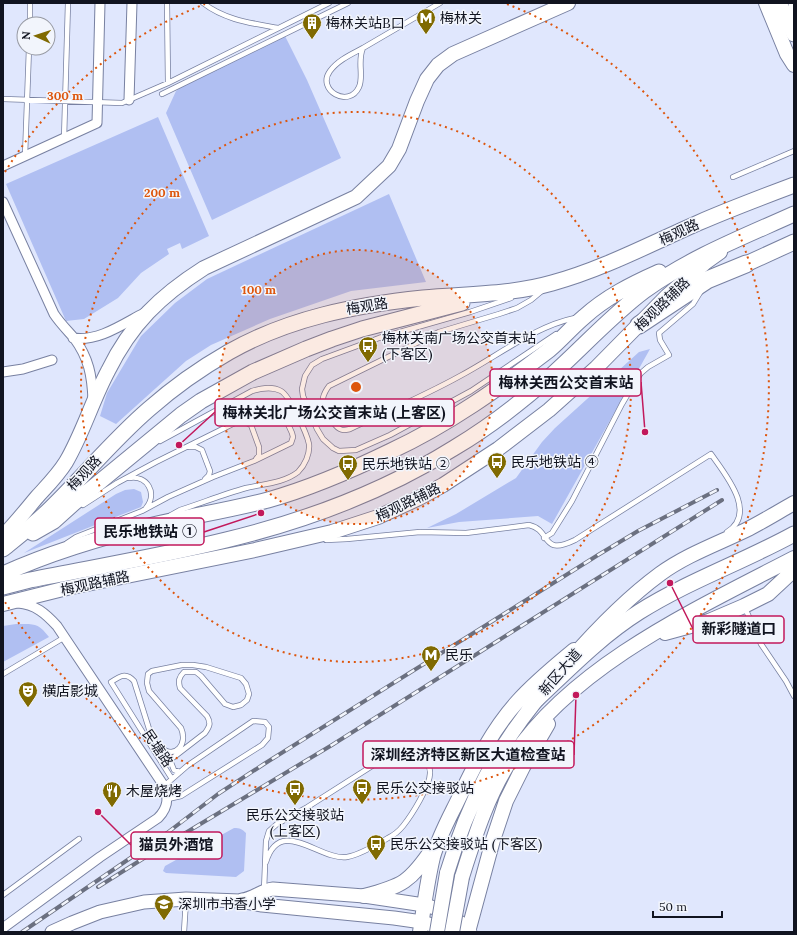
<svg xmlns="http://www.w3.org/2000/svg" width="797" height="935" viewBox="0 0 797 935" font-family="Lora,'Noto Sans SC',serif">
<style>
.green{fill:#b0bff2}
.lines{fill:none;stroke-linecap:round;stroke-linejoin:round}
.service-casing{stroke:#7881a1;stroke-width:6}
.minor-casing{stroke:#7881a1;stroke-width:11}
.secondary-casing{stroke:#7881a1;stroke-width:15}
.primary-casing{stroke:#7881a1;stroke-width:16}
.trunk-casing{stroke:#7881a1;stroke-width:17}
.motorway-casing{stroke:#7881a1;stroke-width:19}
.service{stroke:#fff;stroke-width:4.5}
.minor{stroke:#fff;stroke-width:9}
.secondary{stroke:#fff;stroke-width:13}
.primary{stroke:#fff;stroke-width:14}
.trunk{stroke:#fff;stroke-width:15}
.motorway{stroke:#fff;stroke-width:17}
.rail-casing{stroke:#6b7080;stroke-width:4}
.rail{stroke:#f2f5fc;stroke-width:2.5;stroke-dasharray:8;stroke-linecap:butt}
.primary-bridge-casing{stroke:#7881a1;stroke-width:16;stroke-linecap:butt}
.primary-bridge{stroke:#fff;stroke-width:14}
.ring{fill:none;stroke:#dd560d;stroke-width:2;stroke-dasharray:2 4}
.labels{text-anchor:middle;stroke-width:3;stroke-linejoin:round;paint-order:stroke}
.poi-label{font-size:14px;fill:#111420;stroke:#f2f5fc;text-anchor:start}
.street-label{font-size:14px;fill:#111420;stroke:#f2f5fc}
.centre{fill:#dd560d;stroke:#f2f5fc;stroke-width:2}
.ring-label{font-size:12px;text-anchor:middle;font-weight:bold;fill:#dd560d;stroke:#f2f5fc;stroke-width:3;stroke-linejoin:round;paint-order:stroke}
.leader{fill:none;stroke:#c2185b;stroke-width:1.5}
.callout-dot{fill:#c2185b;stroke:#f2f5fc;stroke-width:1.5}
.callout{fill:#f2f5fc;stroke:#c2185b;stroke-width:1.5}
.callout-label{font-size:15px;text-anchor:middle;font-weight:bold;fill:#111420}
</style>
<rect width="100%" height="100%" fill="#e0e7fd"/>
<!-- green -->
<path class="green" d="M285,36L307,80L341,158L212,220L166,113L176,91L181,87Z
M158,117L209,236L182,249L180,243L167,249L169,254L141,273L118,298L84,319L66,321L6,184Z
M389,194L426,282L351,291L270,319L211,345L186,361L116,424L100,416L107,393L141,336L175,303L207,279Z
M650,349L552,524L538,516L459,522L427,528L456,514L516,478L542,442L555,428L639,352Z
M134,489L141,492L143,502L141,507L24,553L116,494L125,490Z
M16,624C33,624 38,622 49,637L3,662V626Z
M234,828C240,828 242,829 246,833L244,871L236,877L166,873L163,871L165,866Z"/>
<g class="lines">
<defs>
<path id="service" d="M167,3L168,83
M203,3C225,20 251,23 278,28
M30,24V3
M363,48C357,61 364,76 359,87C349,109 316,90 330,71C338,60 352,54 363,48Z
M363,48L440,3
M162,94L348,3
M3,99L122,103L168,83L329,3
M64,139L68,3
M25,156L29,48
M733,177L794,151
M543,290L531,300L517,308L499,314L439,332L329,386C326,390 324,393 323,398C323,405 333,426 340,429C343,431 346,430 350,429C386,412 424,396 460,376C496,357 535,326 575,318
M511,298L470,312L379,338L322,359L312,365L305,376L302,389L303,396L317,429L323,439L333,448L339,451L356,450L390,435L471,391L556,334
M239,421L245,422L251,425L259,447V455L256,459
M160,441L252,391C262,388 272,386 281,391C290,396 307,434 309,444C310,454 305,465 298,472C284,483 263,484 246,488C224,494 202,503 180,510L171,515
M189,447H196L202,450L210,471L209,475L205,479
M129,478C147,475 158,493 146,508
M544,538L552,533L572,501L622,404L636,380L641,373L648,367L669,355L660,340L659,333L693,304L701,291
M326,540L347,539L420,532L466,533L529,525C552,530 540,557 575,540L711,454C725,474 758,513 727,532
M67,543L76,537L142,511L168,497L213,477L254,461L291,443L293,437L292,433L282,411C277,406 271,407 265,408L156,462L117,483L83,505
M745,608L761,644L786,681L794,696
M3,674L65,637
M172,779L111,682C120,676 126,672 134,681L150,732C153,738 156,744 161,748C176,759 188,744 181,728L149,691L147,683L148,674L152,671L182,665H193L206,667L241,678L246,684L249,694L247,700L241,705L233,707L225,704L201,676L196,672H184C179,677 178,681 180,688L207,716C211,723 210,726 205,733L170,760L174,770L180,772
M164,786L187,766L253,721L265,722L269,727L268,738L262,745L181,796L168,799
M264,890L266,841L269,831L277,824L306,808L394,752C404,749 413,748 422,756C426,760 430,766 430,772C431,785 411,816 403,826C399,831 394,835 388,838C378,844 359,855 347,857C320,861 280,815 266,862
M3,895L79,839
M184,932L186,900"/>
<path id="minor" d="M793,3L794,22
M129,100L132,3
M3,166L97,123L100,3
M3,202L54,314C60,323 67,330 74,338C89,358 92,376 93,400
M73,338C98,342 123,324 144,313
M3,372L23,369L52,360
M3,928L100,857L158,818C168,808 169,798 164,786L57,626C46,614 35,604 18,603"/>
<path id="secondary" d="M242,900C253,899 262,890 273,889L364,896L424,905L435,908L447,914L461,923L470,932
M52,932L72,923L100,912L144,902L186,899L240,901L262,905L394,918L422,922L448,930"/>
<path id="primary" d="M766,3L787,54L794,65
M3,536C15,524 26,510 37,497C47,486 58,475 66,462C83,433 92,401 108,371C131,324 160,296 204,268L356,197L389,166L399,149L417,101L427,79L438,65L453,54L568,3
M3,604L67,588L255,550L332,532L378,517L417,499L443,485L498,449L549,410L596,368L667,296L706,262L720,252
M665,633L709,621L744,606L768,594L794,570
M570,660C598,628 626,599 660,574C686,555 717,544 746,530C762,522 778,512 794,503
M447,873C468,803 497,746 545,690
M462,877C475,836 488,794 512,758C573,665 698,608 794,558
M364,896C403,886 410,882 433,848
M420,932C424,907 427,882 433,857C438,839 447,822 456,804C474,767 490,732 518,701C535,682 555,666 574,650
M468,932L493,840L506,801L523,767L548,724"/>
<path id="trunk" d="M779,3L794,34
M746,264L794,242
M33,533L54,521L74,503L181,415L201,401L253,372L306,349L332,339L362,329L462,303
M3,549C19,536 36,523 51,508C84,476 113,440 149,409C174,387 201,368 229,352C289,318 356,305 423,298C467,294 510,295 552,283C603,269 650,244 698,223C730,209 762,197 794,185
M3,574C52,552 102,537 153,525C191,516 230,510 268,500C311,488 352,470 391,451C449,424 499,388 549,350C561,340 572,327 584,317C606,297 632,284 659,272
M3,587L30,580C95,567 161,556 226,540C305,521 385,491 454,448C489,427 524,400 554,373C584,346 612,315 644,291C689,258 743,237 794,214
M537,699C569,669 601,636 639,612C688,581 743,562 794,534"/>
<path id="motorway" d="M639,325L707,280L746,264"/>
</defs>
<!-- service casing -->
<use href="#service" class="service-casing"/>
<!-- minor casing -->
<use href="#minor" class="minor-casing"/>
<!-- secondary casing -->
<use href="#secondary" class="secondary-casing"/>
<!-- primary casing -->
<use href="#primary" class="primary-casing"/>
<!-- trunk casing -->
<use href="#trunk" class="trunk-casing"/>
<!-- motorway casing -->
<use href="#motorway" class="motorway-casing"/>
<!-- service -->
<use href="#service" class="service"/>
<!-- minor -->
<use href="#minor" class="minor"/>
<!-- secondary -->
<use href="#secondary" class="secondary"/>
<!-- primary -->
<use href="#primary" class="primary"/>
<!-- trunk -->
<use href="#trunk" class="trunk"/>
<!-- motorway -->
<use href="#motorway" class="motorway"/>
<defs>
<path id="rail" d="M98,887L152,853L332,745L722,500
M22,932L167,833L218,794L264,764L598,555L638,531L717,490"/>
</defs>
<!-- rail casing -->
<use href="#rail" class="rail-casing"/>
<!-- rail -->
<use href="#rail" class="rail"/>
<defs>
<path id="primary-bridge" d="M437,932L447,873
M452,932L462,877"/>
</defs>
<!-- primary-bridge casing -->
<use href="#primary-bridge" class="primary-bridge-casing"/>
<!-- primary-bridge -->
<use href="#primary-bridge" class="primary-bridge"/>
</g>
<!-- distance rings -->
<circle cx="356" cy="387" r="137" fill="#dd560d" fill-opacity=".12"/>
<g class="ring">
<circle cx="356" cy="387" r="137"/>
<circle cx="356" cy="387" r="275"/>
<path d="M5 172A412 412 0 0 1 205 4M507 4A412 412 0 1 1 5 602"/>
</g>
<!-- icons -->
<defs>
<symbol id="metro-pin" viewBox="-11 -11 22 30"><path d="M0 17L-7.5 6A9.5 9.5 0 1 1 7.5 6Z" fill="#806a01" stroke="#f2f5fc"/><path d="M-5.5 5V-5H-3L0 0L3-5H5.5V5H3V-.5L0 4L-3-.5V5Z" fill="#fff"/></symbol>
<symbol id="building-pin" viewBox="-11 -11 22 30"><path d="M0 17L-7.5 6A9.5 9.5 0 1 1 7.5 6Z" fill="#806a01" stroke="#f2f5fc"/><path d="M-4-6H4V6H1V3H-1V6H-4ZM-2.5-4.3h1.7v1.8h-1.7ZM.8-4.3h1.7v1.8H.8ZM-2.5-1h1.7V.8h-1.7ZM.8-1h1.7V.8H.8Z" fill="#fff"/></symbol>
<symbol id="bus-pin" viewBox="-11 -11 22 30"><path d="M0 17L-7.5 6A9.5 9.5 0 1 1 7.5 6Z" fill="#806a01" stroke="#f2f5fc"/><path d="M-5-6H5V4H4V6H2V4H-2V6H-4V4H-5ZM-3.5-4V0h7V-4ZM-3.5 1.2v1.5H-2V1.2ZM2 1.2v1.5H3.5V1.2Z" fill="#fff"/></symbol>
<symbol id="theatre-pin" viewBox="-11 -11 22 30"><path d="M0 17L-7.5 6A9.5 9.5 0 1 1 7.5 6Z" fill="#806a01" stroke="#f2f5fc"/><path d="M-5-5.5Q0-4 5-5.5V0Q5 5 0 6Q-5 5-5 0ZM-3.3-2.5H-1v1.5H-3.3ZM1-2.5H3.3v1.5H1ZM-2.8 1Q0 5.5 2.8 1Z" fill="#fff"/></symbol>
<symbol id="restaurant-pin" viewBox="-11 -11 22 30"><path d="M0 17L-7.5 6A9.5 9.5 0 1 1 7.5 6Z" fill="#806a01" stroke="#f2f5fc"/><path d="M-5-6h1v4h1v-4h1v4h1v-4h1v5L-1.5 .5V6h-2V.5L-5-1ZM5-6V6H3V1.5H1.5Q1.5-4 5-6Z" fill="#fff"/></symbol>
<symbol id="school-pin" viewBox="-11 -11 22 30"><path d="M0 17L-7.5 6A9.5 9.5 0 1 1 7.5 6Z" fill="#806a01" stroke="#f2f5fc"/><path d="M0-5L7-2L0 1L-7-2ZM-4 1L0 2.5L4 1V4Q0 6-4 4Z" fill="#fff"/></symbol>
</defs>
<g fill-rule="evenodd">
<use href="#metro-pin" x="415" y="7" width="22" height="30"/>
<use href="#building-pin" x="301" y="12" width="22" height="30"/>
<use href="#bus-pin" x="357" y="335" width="22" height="30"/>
<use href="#bus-pin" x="486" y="451" width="22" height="30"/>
<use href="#bus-pin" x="337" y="453" width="22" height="30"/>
<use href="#metro-pin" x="420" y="644" width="22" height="30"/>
<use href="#theatre-pin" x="17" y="680" width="22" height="30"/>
<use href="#bus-pin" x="351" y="777" width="22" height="30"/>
<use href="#bus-pin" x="284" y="778" width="22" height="30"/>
<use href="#restaurant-pin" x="101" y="780" width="22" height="30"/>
<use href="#bus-pin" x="365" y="833" width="22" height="30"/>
<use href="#school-pin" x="153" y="893" width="22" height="30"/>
</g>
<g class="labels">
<!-- poi labels -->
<g class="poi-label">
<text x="440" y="23">梅林关</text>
<text x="326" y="28">梅林关站B口</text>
<text x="382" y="343">梅林关南广场公交首末站<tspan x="382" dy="16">(下客区)</tspan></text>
<text x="511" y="467">民乐地铁站 ④</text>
<text x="362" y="469">民乐地铁站 ②</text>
<text x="445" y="660">民乐</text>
<text x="42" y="696">横店影城</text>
<text x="376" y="793">民乐公交接驳站</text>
<text x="126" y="796">木屋烧烤</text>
<text x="295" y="820" text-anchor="middle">民乐公交接驳站<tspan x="295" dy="16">(上客区)</tspan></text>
<text x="390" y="849">民乐公交接驳站 (下客区)</text>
<text x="178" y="909">深圳市书香小学</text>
</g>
<!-- street labels -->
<g class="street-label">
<text transform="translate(679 232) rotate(-25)" y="5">梅观路</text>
<text transform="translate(662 304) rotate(-44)" y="5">梅观路辅路</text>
<text transform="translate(367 306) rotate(-9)" y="5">梅观路</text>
<text transform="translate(84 473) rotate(-47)" y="5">梅观路</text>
<text transform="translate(408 502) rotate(-26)" y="5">梅观路辅路</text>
<text transform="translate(95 583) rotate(-12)" y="5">梅观路辅路</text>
<text transform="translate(560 672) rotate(-49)" y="5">新区大道</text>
<text transform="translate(158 748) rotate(56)" y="5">民塘路</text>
</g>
</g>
<circle cx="356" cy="387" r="6" class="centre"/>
<g class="ring-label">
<text x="65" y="100">300 m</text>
<text x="162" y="197">200 m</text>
<text x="259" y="294">100 m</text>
</g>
<!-- callouts -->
<path class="leader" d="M645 432L641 382M179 445L215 412M261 513L204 532M670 583L693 629M576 695L574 755M98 812L131 845"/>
<g class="callout-dot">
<circle cx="645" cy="432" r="4"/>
<circle cx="179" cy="445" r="4"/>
<circle cx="261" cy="513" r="4"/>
<circle cx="670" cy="583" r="4"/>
<circle cx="576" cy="695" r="4"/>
<circle cx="98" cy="812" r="4"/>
</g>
<g class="callout">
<rect x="490" y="369" width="151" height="27" rx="4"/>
<rect x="215" y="399" width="239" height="27" rx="4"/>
<rect x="95" y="518" width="109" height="27" rx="4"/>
<rect x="693" y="616" width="91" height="27" rx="4"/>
<rect x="363" y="741" width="211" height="27" rx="4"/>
<rect x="131" y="832" width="91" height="27" rx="4"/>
</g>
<g class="callout-label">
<text x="566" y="388">梅林关西公交首末站</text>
<text x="334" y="418">梅林关北广场公交首末站 (上客区)</text>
<text x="150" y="537">民乐地铁站 ①</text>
<text x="739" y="634">新彩隧道口</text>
<text x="468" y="760">深圳经济特区新区大道检查站</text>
<text x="176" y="850">猫员外酒馆</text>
</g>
<!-- border -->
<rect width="797" height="935" fill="none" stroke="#111420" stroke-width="8"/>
<!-- north arrow -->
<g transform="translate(36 36) rotate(273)"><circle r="19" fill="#f2f5fc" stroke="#989ba4"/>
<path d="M0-3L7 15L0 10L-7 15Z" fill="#806a01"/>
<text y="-6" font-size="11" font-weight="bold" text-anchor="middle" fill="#111420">N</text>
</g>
<!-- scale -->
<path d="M653 911v6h69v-6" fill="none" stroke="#111420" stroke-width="2"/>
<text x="659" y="911" font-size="12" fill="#111420" stroke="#f2f5fc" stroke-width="3" paint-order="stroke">50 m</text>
</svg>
